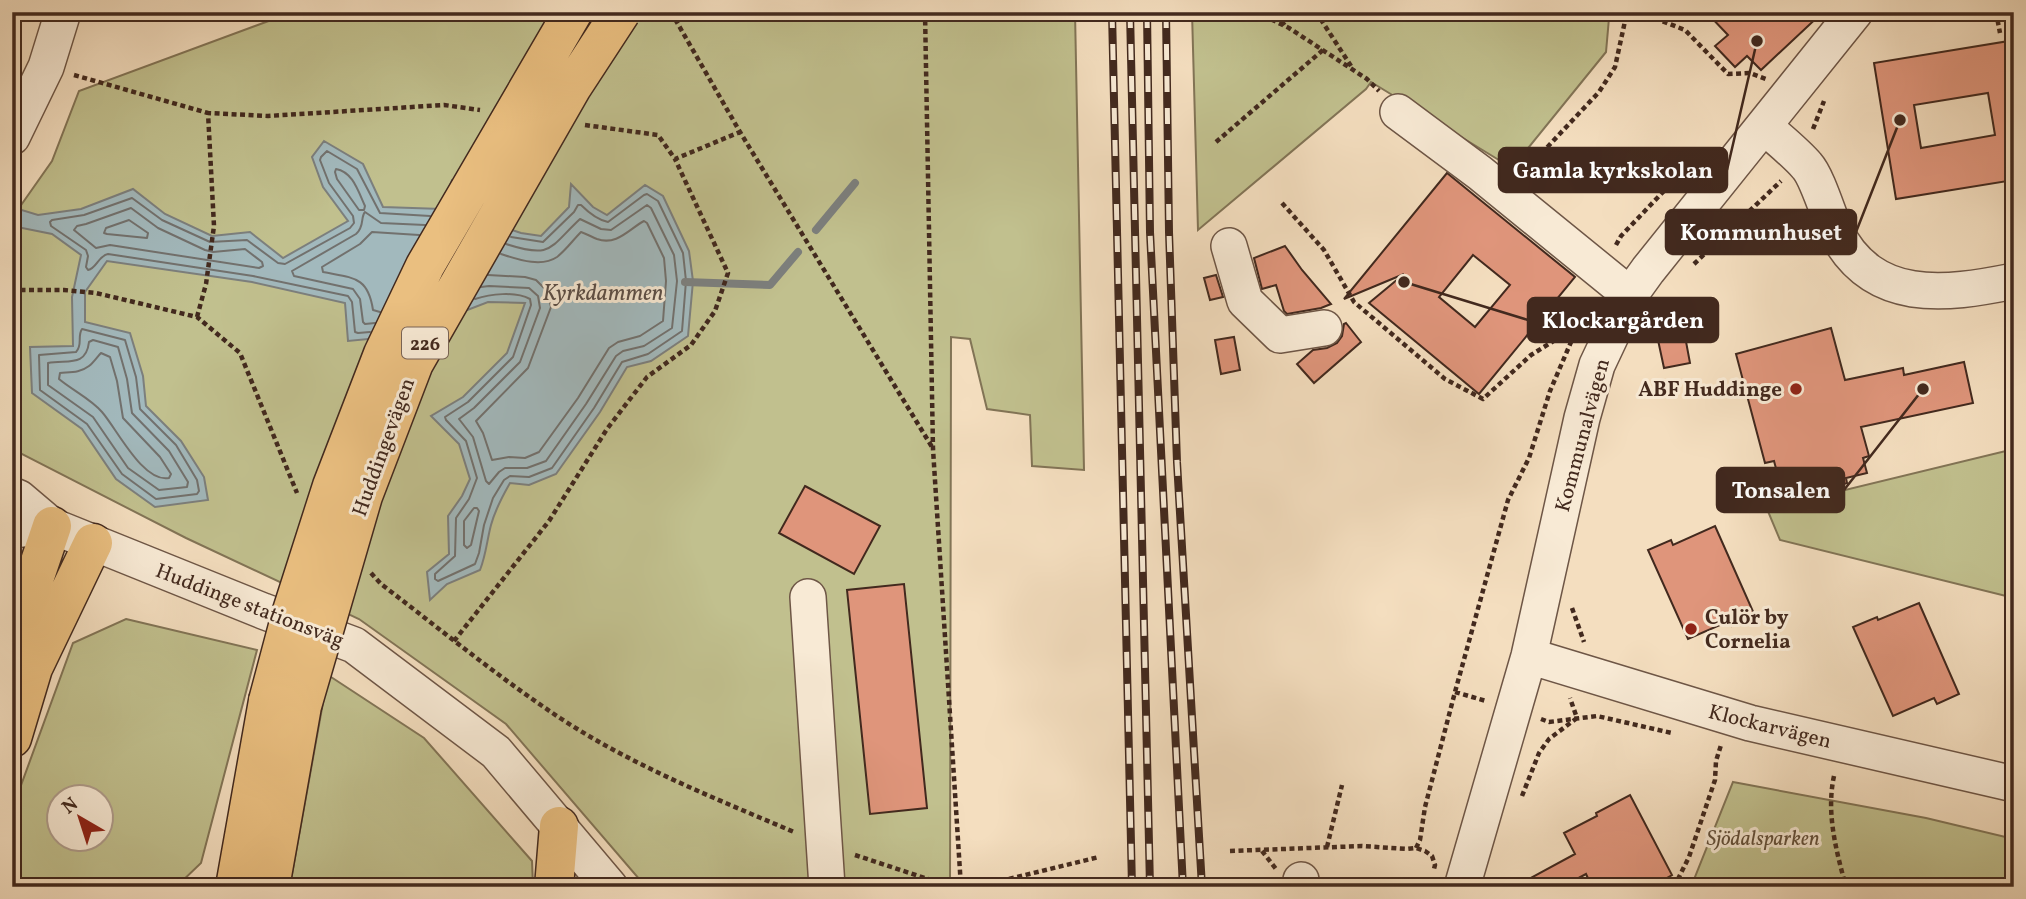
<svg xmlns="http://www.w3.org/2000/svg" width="2026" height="899" viewBox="0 0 2026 899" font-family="Vollkorn,serif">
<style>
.green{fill:#c1c08e;stroke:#827456;stroke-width:2;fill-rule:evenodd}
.water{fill:#a2b9bd;stroke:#7c7f7d;stroke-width:2}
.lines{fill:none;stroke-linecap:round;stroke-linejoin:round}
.shore{stroke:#72716e;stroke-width:2}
.stream{stroke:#7c7f7d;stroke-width:8}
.building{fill:#df957b;stroke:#42291e;stroke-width:2;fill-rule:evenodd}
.minor-casing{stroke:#6e5646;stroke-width:38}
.major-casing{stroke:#42291e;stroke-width:41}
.path{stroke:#42291e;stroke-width:4.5;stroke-dasharray:5 3.5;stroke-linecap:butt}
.minor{stroke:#f8ead5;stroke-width:35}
.major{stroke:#eabf80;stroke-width:38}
.rail-casing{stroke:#42291e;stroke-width:8}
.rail{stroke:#f8ead5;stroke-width:5;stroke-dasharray:16;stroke-linecap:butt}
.major-bridge-casing{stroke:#42291e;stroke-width:41;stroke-linecap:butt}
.major-bridge{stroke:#eabf80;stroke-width:38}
.poi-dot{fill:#8f2418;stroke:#f8ead5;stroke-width:2.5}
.labels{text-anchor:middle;stroke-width:6;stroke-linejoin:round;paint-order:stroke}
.shield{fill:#f8ead5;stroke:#796355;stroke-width:2}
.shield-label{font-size:19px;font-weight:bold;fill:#42291e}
.poi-label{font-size:21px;font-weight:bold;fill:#42291e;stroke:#f8ead5;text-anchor:end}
.street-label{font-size:21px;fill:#42291e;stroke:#f8ead5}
.park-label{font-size:21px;font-style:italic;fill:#624f3a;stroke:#f8ead5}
.water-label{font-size:23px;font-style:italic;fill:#5a4d46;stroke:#f8ead5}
.leader{fill:none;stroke:#42291e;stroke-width:2.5}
.callout-dot{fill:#42291e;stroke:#f8ead5;stroke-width:2.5}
.callout{fill:#42291e;stroke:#42291e;stroke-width:2.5}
.callout-label{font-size:23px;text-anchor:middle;font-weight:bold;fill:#fff}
</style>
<rect width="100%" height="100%" fill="#f4debf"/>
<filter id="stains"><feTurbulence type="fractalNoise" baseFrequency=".00286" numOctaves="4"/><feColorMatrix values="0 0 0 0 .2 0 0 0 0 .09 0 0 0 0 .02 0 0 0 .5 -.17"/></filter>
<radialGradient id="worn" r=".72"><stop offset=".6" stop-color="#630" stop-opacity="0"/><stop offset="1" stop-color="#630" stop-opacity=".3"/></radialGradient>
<!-- green -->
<path class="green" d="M293,12H1075L1084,470L1032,466L1030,415L987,409L970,339L951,337L950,887H646L506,724L359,619L186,538L12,449V218L52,161L79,91Z
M1192,12H1605L1609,18L1606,52L1512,168L1371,82L1366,89L1198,230Z
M2014,449V598L1780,540L1767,509Z
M126,619L257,650L201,863L176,887H17L12,810L73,643ZM102,797V839H60V797Z
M328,675L424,738L532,861L533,887H293L291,880Z
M1733,782L1926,818L2014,839V887H1691Z"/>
<!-- water -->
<path class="water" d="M324,141L363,164L383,207L442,209L452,180L462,181L482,220L521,233L541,236L569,207L571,184L593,207L607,215L645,185L663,196L689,251L693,281L688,336L651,361L627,367L600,412L556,474L529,485L510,483C502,497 495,510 491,525C487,540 486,555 480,570L447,584L430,600L427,572L449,554L448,516L462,496L470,479L459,444L431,416L463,397L507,353L525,303L488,302L400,336L348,341L345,303L252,282L107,261L85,292V322L130,333L143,376L146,406L181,441L204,477L208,500L155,507L116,479L82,429L32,393L30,347L73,346L72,297L81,255L52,234L12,226V207L38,215L81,209L133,189L165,214L212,236L250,232L283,258L348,221L323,187L312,157Z"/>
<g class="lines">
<!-- shore -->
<path class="shore" d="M336,169C353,172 358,191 365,206L364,210H359L337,179L335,172Z
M131,208L158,228L205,250L213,252L245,249L262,262L263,266L259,268L110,245L96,248L74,230L77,226L86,224Z
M129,220L148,233L147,238L107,234L104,233L106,228Z
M488,275L525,277L536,280L547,291L551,307L528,368L476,421L483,433L492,460L509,457L525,458L539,452L578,398L609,348L618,342L640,336L663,321L666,281L664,258L647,223L644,221C629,229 617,246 597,239C592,237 587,234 581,232C573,240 566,250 557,257C541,268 517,259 501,254
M481,287L489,286L529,288L538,296L540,308L520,362L474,408L459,419L473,437L486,481L489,484L499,472L505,468H527L546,461L586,404L616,356L623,351L644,346L672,328L677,281L674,255L651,208L647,205L611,230L601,229L580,219C549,248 552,259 506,244
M475,299C490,294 515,291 530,299L531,305L513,357L468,402L445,417L446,420L466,441L477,478L469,499L456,518L455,556L435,574V579L438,581L475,564L479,553L484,525L493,498L504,480L510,476L529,477L552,468L594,408L622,362L648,354L682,331L686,281L683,253L658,201L647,194L644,195L608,222C598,220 589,213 581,205H578L574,212L543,242L511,237
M380,312L373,310C368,276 353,278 323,272L322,267L360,244L372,232L419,235
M375,323L365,324L363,322L360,299L353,289L294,276L292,271L356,234C365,226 360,218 365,212L381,223L425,225
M82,329L125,340L136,377L140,409L176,445L197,480L199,491L197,494L156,499L122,474L87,424L40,390L39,355L76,352C83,345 77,336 82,329Z
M370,332L358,333L355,332L352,302L348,296L253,276L108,254C98,256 97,268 88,270L86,267L88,256L86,250L51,226L50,222L52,220L84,215L132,198L162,220L210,242L247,240L278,263L285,264L350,228L354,223L353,216L329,183L320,160L321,157L327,151L357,169L380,213L430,216
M93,340L118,347L127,379L132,413L169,451L188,482L187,487L159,490L128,468L93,417L48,385V363C66,359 86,368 89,342Z
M101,353L110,357L117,381L123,418L160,457L171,474L169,478C143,483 117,429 102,412C91,399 72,390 59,379L60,373C70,372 80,373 89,366C94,362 97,357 101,353Z
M474,508H477L479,511L471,545L467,548L464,545V521Z"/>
<!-- stream -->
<path class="stream" d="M816,230L855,183
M685,282L770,285L798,252"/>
</g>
<!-- building -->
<path class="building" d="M1706,12H1823L1761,70L1747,56L1735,67L1715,46L1728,35Z
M2009,41L2014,68V180L1896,199L1874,63ZM1988,93L1995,135L1921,148L1914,105Z
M1447,173L1575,277L1479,394L1369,303L1404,274L1344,299ZM1473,255L1510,285L1475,327L1439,297Z
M1285,246L1302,270L1331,304L1321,308L1287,314L1284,311L1276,285L1262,289L1254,258Z
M1216,275L1223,297L1210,300L1204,278Z
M1682,320L1690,363L1664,368L1655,326Z
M1346,323L1361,342L1314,383L1297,364L1313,350L1327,348L1337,343L1342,336L1344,324Z
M1831,328L1845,380L1903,368L1904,375L1964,362L1973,403L1861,427L1869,456L1863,458L1867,473L1846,478L1847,483L1812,493L1808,480L1781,487L1774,461L1765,463L1736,354Z
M1234,337L1240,370L1221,374L1215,340Z
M805,486L880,526L854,574L779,533Z
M1715,526L1755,616L1732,626L1729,621L1688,639L1648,550L1671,540L1673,545Z
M904,584L927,808L870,814L847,590Z
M1919,603L1959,694L1937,704L1934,698L1893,716L1853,627L1877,617L1878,620Z
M1630,795L1672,875L1651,887H1592L1586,874L1562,887H1514L1575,854L1564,833L1597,816L1596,813Z"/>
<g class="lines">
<defs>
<path id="minor" d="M1398,112L1480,173L1630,295
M1764,126C1778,139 1795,152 1807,166C1817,177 1828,214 1835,230C1872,305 1945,295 2014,281
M12,137L46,67L63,12
M1229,246L1245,301L1280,335L1324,328
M12,495L19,498L52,526L263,611L354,645L496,752L610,887
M12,530L52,526
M808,597L827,887
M1529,656L1750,723L2014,784
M1301,880L1302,887
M1462,887L1529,656L1582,418L1597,365L1630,295L1648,270L1855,12"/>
<path id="major" d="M12,645L52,526
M12,738L33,668L93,543
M235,887L268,701
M270,887L302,706
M554,887L559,826"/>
</defs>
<!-- minor casing -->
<use href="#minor" class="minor-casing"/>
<!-- major casing -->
<use href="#major" class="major-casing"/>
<!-- path -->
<path class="path" d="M671,12L740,132L932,447
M925,12L933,449L961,887
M1256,12L1289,28L1367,79L1379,91
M1316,12L1351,66
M1639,12L1685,30L1728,74L1750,73L1766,79
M1996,12L2000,33
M1281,25L1298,12
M74,75L208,113
M585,125L658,135L675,159L740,132
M1813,129L1824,101
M1216,142L1323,50
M1524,172L1599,92L1615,67L1627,12
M1282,203L1324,250L1354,302L1445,379L1483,399L1531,355L1576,327
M1616,245L1621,236L1702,151
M1694,264L1781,181
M12,290H64L96,293L197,317L240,353L297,493
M197,317L206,284L214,226L208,113L268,116L444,105L480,110
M371,573L381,584C440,629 498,677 560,718C633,766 714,798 794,832
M1572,608L1584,642
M454,641L549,521L607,429L647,377L691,345L715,311L728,273L675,159
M1455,692L1486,701
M1541,719L1549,722L1597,716L1672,733
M1834,776C1826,813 1836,850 1846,887
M1522,796L1539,753L1549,739L1577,718L1570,698
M1327,847L1342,785
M1416,848L1420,840L1425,807L1455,692L1508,500L1529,458L1550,391L1589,300
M1230,851L1362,846L1407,849L1416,848L1425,851L1432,856L1435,865L1434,869
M1262,851L1276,869
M855,855L952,887
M976,887L1099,857
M1674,887L1689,857L1715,780L1716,761L1721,745"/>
<!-- minor -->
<use href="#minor" class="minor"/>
<!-- major -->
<use href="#major" class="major"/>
<defs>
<path id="rail" d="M1112,12L1132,887
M1130,12L1150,887
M1147,12L1150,232L1183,887
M1166,12L1169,232L1177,462L1202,887"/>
</defs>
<!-- rail casing -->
<use href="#rail" class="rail-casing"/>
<!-- rail -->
<use href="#rail" class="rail"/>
<defs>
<path id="major-bridge" d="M268,701L292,611L332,486L383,354L425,266L573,12
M302,706L363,496L414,363L572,87L621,12"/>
</defs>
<!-- major-bridge casing -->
<use href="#major-bridge" class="major-bridge-casing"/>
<!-- major-bridge -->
<use href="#major-bridge" class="major-bridge"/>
</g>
<!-- markers -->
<g class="poi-dot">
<circle cx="1796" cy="389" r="7"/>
<circle cx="1691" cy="629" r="7"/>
</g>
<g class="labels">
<!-- shield labels -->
<rect class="shield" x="402" y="327.5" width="46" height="31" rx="5"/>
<g class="shield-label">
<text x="425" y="350">226</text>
</g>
<!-- poi labels -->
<g class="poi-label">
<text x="1782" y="396">ABF Huddinge</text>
<text x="1705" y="624" text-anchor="start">Culör by<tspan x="1705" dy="24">Cornelia</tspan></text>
</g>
<!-- street labels -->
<g class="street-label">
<text transform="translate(1582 435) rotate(-75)" y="7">Kommunalvägen</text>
<text transform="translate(383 447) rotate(-70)" y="7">Huddingevägen</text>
<text transform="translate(250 605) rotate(21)" y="7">Huddinge stationsväg</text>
<text transform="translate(1770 726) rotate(14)" y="7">Klockarvägen</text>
</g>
<!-- park labels -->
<g class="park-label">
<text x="1763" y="845">Sjödalsparken</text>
</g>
<!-- water labels -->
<g class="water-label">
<text x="603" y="300">Kyrkdammen</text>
</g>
</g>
<!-- callouts -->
<path class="leader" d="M1757 41L1727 170M1900 120L1856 232M1404 282L1528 320M1923 389L1844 490"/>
<g class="callout-dot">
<circle cx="1757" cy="41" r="7"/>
<circle cx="1900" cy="120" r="7"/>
<circle cx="1404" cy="282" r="7"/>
<circle cx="1923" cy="389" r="7"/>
</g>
<g class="callout">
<rect x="1499" y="148" width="228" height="44" rx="7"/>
<rect x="1666" y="210" width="190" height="44" rx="7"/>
<rect x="1528" y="298" width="190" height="44" rx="7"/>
<rect x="1717" y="468" width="127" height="44" rx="7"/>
</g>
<g class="callout-label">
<text x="1613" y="178">Gamla kyrkskolan</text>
<text x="1761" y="240">Kommunhuset</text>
<text x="1623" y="328">Klockargården</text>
<text x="1781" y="498">Tonsalen</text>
</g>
<!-- margin -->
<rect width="2026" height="899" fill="none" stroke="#f4debf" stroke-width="42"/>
<rect x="14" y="14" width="1998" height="871" fill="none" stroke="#42291e" stroke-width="3.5"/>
<rect x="21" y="21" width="1984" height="857" fill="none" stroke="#42291e" stroke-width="2"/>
<!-- north arrow -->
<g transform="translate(80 818) rotate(321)"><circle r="33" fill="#f8ead5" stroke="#af9d8c" stroke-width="2"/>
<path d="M0-5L12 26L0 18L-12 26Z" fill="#8f2418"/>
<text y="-10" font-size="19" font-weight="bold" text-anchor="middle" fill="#42291e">N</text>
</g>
<rect width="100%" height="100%" filter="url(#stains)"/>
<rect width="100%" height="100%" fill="url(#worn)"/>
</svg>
